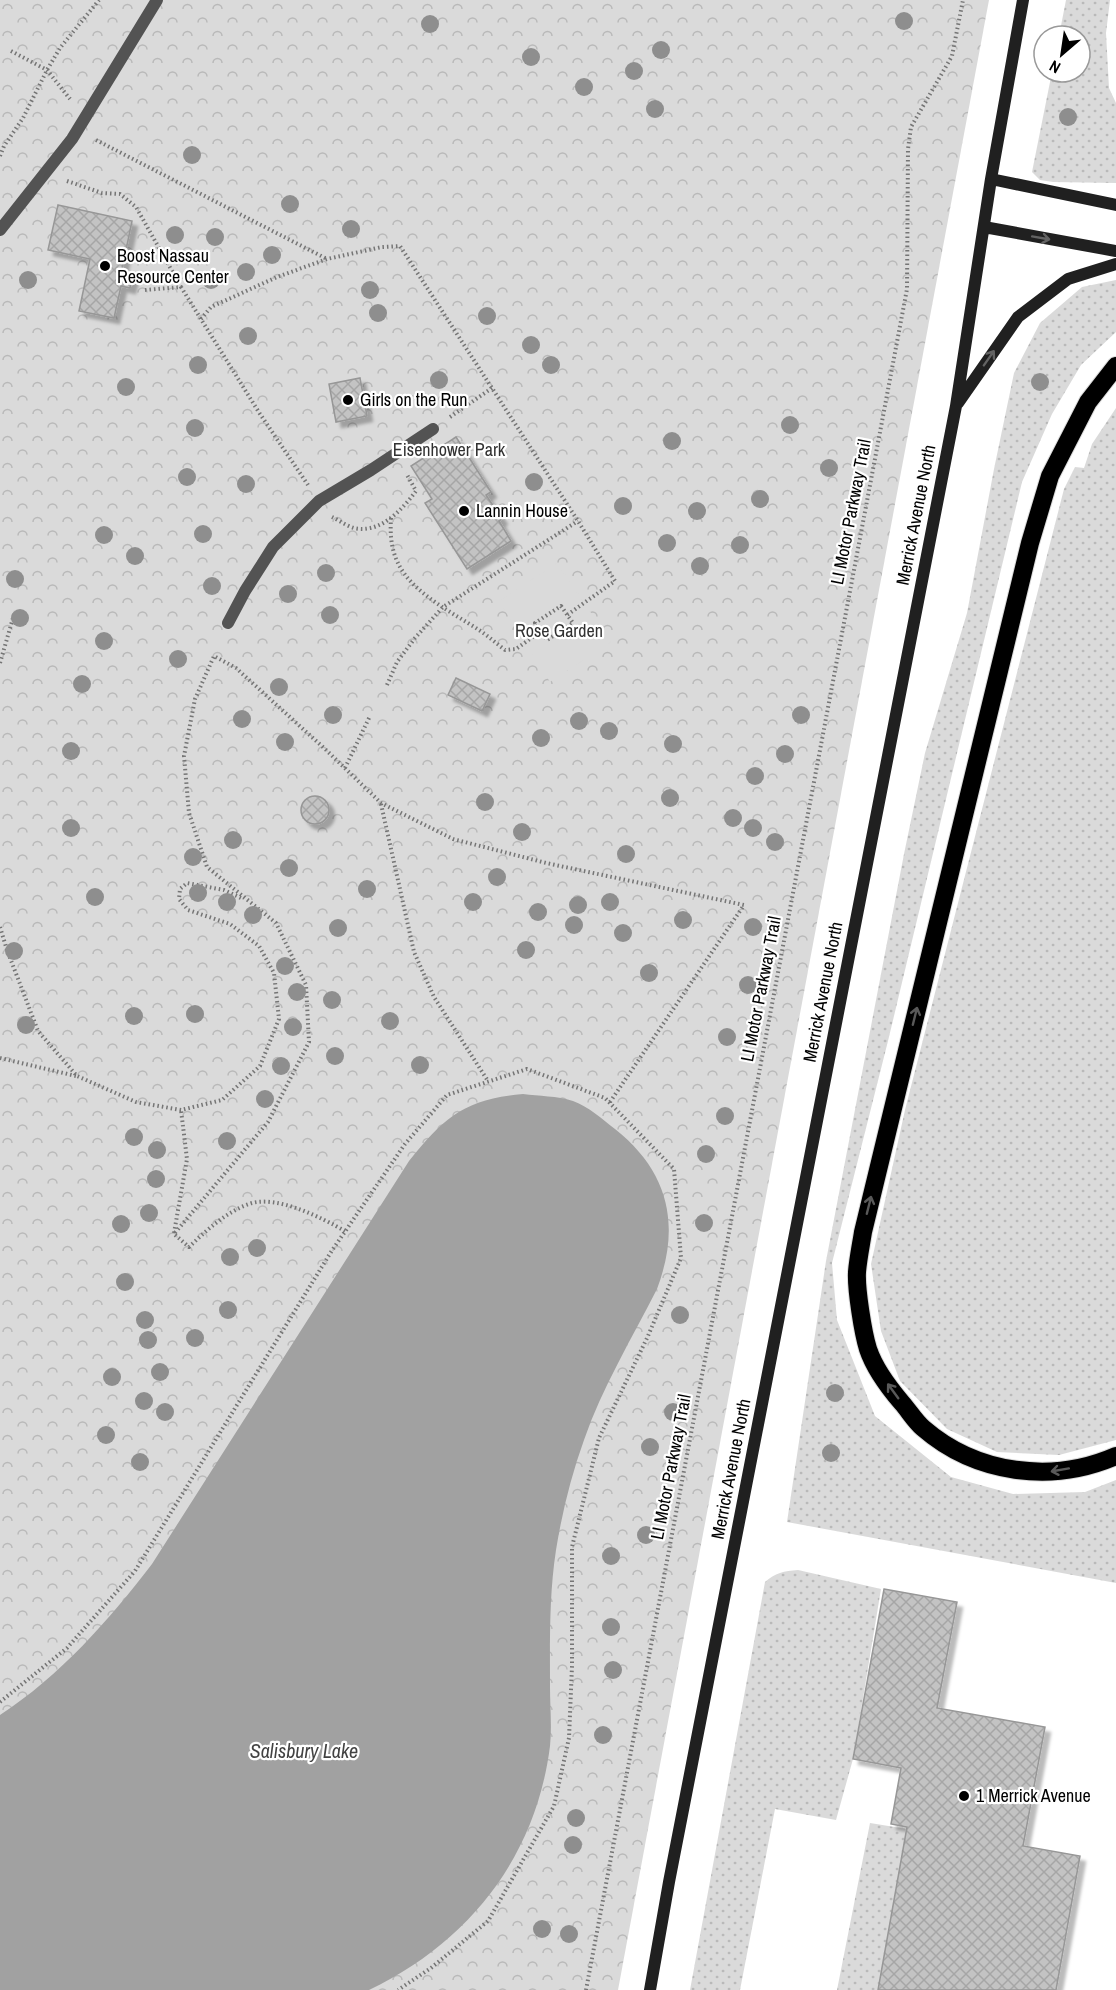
<svg xmlns="http://www.w3.org/2000/svg" width="1116" height="1990" viewBox="0 0 1116 1990" font-family="'Archivo Narrow',sans-serif">
<style>
.grass{fill:url(#grass-dots)}
.park{fill:url(#park-crowns)}
.garden{fill:#dadada}
.water{fill:#a1a1a1}
.building{fill:url(#building-cross-hatch);stroke:#979797;stroke-width:1.5;filter:url(#shadow)}
.lines{fill:none;stroke-linecap:round;stroke-linejoin:round}
.motorway-casing{stroke:#dbdbdb;stroke-width:20}
.path{stroke:#757575;stroke-width:4;stroke-dasharray:1.5 3;stroke-linecap:butt}
.service{stroke:#535353;stroke-width:12}
.secondary{stroke:#202020;stroke-width:12}
.motorway{stroke:#000;stroke-width:18}
.tree{fill:#8e8e8e}
.oneway{stroke:#636363}
.oneway2{stroke:#595959}
.poi-dot{fill:#000;stroke:#fff;stroke-width:2}
.labels{text-anchor:middle;stroke-width:4.5;stroke-linejoin:round;paint-order:stroke}
.poi-label{font-size:18px;fill:#000;stroke:#fff;text-anchor:start}
.park-label{font-size:18px;fill:#313131;stroke:#fff}
.street-label{font-size:18px;fill:#000;stroke:#fff}
.water-label{font-size:20px;font-style:italic;fill:#424242;stroke:#fff}
</style>
<defs>
<pattern id="grass-dots" width="8" height="8" patternUnits="userSpaceOnUse" patternTransform="scale(1.5)"><rect width="8" height="8" fill="#dadada"/><path d="M2 2h.1M6 6h.1" fill="none" stroke="#b9b9b9" stroke-width="1.8" stroke-linecap="round"/></pattern>
<pattern id="park-crowns" width="20" height="18" patternUnits="userSpaceOnUse" patternTransform="scale(1.5)"><rect width="20" height="18" fill="#dadada"/><path d="M2 6a3 3 0 1 1 6 0M12 15a3 3 0 1 1 6 0" fill="none" stroke="#b9b9b9"/></pattern>
<pattern id="building-cross-hatch" width="8" height="8" patternUnits="userSpaceOnUse" patternTransform="scale(1.5)"><rect width="8" height="8" fill="#c3c3c3"/><path d="M0 0l8 8M0 8l8-8" fill="none" stroke="#a6a6a6"/></pattern>
<filter id="shadow"><feDropShadow dx="5.5" dy="5.5" stdDeviation="1.5" flood-color="#0004"/></filter>
</defs>
<rect width="100%" height="100%" fill="#fff"/>
<!-- grass -->
<path class="grass" d="M1066,0H1110L1106,33L1109,88L1116,103V183L1053,182L1040,180L1032,172L1052,72H1080V36H1059Z
M1116,280V332L1081,365L1052,414L1022,482L888,1041L832,1263L837,1320L875,1416L951,1477L1013,1494L1085,1492L1116,1480V1583L787,1522L826,1261L904,854L925,753L967,613L994,469L1014,373L1040,323L1082,287Z
M1116,408V1440L1059,1455L997,1452L947,1429L900,1381L881,1331L871,1264L905,1110L1064,489L1075,467L1084,468L1092,444Z
M798,1570L881,1589L853,1759L836,1820L775,1809L740,1990H690L765,1582C775,1573 784,1571 798,1570Z
M870,1823L907,1829L879,1990H837Z"/>
<!-- park -->
<path class="park" d="M0,0H989L618,1990H0Z"/>
<!-- garden -->
<path class="garden" d="M557,563L611,642L550,682L499,601Z"/>
<!-- water -->
<path class="water" d="M523,1094C539,1096 557,1096 573,1101C589,1107 602,1119 615,1129C669,1172 681,1225 657,1289C632,1338 602,1388 584,1440C571,1476 562,1513 556,1550C549,1595 550,1642 550,1687C550,1706 552,1727 550,1746C536,1857 469,1942 369,1990H0V1715C60,1676 109,1620 152,1564L409,1161C444,1117 465,1099 523,1094Z"/>
<!-- building -->
<path class="building" d="M58,205L132,221L121,274L133,276L130,288L121,286L114,318L79,311L90,259L48,250Z
M360,378L367,416L336,422L329,384Z
M456,437L491,492L486,495L502,519L499,521L511,541L467,569L425,503L432,499L411,466Z
M456,678L490,694L482,711L448,695Z
M301 810a14 14 0 1 1 28 0a14 14 0 1 1-28 0Z
M884,1589L957,1602L937,1708L1045,1727L1023,1846L1080,1856L1056,1990H878L907,1827L891,1824L901,1768L853,1759Z"/>
<g class="lines">
<defs>
<path id="motorway" d="M1116,366L1088,402L1050,476L1030,543L863,1232C861,1245 858,1259 857,1272C856,1289 863,1333 868,1349C874,1367 890,1389 902,1403C909,1411 915,1421 923,1428C976,1474 1052,1484 1116,1456"/>
</defs>
<!-- motorway casing -->
<use href="#motorway" class="motorway-casing"/>
<!-- path -->
<path class="path" d="M11,51L47,70L70,99
M96,140L327,259
M0,156L4,146L23,118L47,70L60,48L99,0
M67,181L102,193L120,194L136,207L181,287
M145,290L181,287L260,414L308,485
M201,319L211,307L277,277L327,259L382,247L400,246L578,521L615,581L567,615
M450,417L492,388
M332,517C338,520 347,526 354,528C380,534 402,510 416,491L406,473
M391,518C390,534 391,549 398,563C411,592 453,613 479,630C488,636 496,643 505,650L516,649L541,631
M561,606L573,623L547,640L535,623Z
M0,663L15,611
M387,685L397,662L415,638L443,607L578,521
M345,768L370,716
M381,804L414,952L434,997L488,1081
M0,927L7,950L38,1031L77,1076L136,1102L181,1110L222,1100L260,1066L279,1019L274,973L259,946L230,924L188,910L179,899L180,889L187,883L224,890L243,899
M0,1058L76,1076
M345,1231C322,1218 276,1194 249,1204C226,1212 207,1230 189,1247L174,1234L268,1122L309,1042L306,985L276,923L207,867L189,813L184,756L195,699L214,656L236,668L325,749L381,803L453,839L546,863L744,905L610,1102
M174,1233L187,1159L181,1110
M0,1702L67,1648L135,1571L331,1252L405,1144L447,1095L527,1069L605,1098L674,1169L681,1258L648,1336L599,1438L572,1547V1666L569,1738L554,1806L488,1921L431,1968L398,1990
M586,1990L907,289L908,149L911,127L952,56L963,0"/>
<!-- service -->
<path class="service" d="M0,230L72,139L157,0
M228,623L245,591L273,547L319,501L371,470L433,429"/>
<!-- secondary -->
<path class="secondary" d="M991,179L1116,205
M984,227L1116,251
M958,403L1018,317L1068,279L1116,264
M650,1990L669,1882L956,406L991,179L1023,0"/>
<!-- motorway -->
<use href="#motorway" class="motorway"/>
</g>
<!-- trees -->
<g class="tree">
<circle cx="904" cy="21" r="9"/>
<circle cx="430" cy="24" r="9"/>
<circle cx="661" cy="50" r="9"/>
<circle cx="531" cy="57" r="9"/>
<circle cx="634" cy="71" r="9"/>
<circle cx="584" cy="87" r="9"/>
<circle cx="655" cy="109" r="9"/>
<circle cx="1068" cy="117" r="9"/>
<circle cx="192" cy="155" r="9"/>
<circle cx="290" cy="204" r="9"/>
<circle cx="351" cy="229" r="9"/>
<circle cx="175" cy="235" r="9"/>
<circle cx="215" cy="237" r="9"/>
<circle cx="272" cy="255" r="9"/>
<circle cx="246" cy="272" r="9"/>
<circle cx="28" cy="280" r="9"/>
<circle cx="211" cy="280" r="9"/>
<circle cx="370" cy="290" r="9"/>
<circle cx="378" cy="313" r="9"/>
<circle cx="487" cy="316" r="9"/>
<circle cx="248" cy="336" r="9"/>
<circle cx="531" cy="345" r="9"/>
<circle cx="198" cy="365" r="9"/>
<circle cx="551" cy="365" r="9"/>
<circle cx="439" cy="380" r="9"/>
<circle cx="1040" cy="382" r="9"/>
<circle cx="126" cy="387" r="9"/>
<circle cx="790" cy="425" r="9"/>
<circle cx="195" cy="428" r="9"/>
<circle cx="672" cy="441" r="9"/>
<circle cx="829" cy="468" r="9"/>
<circle cx="187" cy="477" r="9"/>
<circle cx="534" cy="482" r="9"/>
<circle cx="246" cy="484" r="9"/>
<circle cx="760" cy="499" r="9"/>
<circle cx="623" cy="506" r="9"/>
<circle cx="697" cy="511" r="9"/>
<circle cx="203" cy="534" r="9"/>
<circle cx="104" cy="535" r="9"/>
<circle cx="667" cy="543" r="9"/>
<circle cx="740" cy="545" r="9"/>
<circle cx="135" cy="556" r="9"/>
<circle cx="700" cy="566" r="9"/>
<circle cx="326" cy="573" r="9"/>
<circle cx="15" cy="579" r="9"/>
<circle cx="212" cy="586" r="9"/>
<circle cx="288" cy="594" r="9"/>
<circle cx="330" cy="615" r="9"/>
<circle cx="20" cy="618" r="9"/>
<circle cx="104" cy="641" r="9"/>
<circle cx="178" cy="659" r="9"/>
<circle cx="82" cy="684" r="9"/>
<circle cx="279" cy="687" r="9"/>
<circle cx="333" cy="715" r="9"/>
<circle cx="801" cy="715" r="9"/>
<circle cx="242" cy="719" r="9"/>
<circle cx="579" cy="721" r="9"/>
<circle cx="609" cy="731" r="9"/>
<circle cx="541" cy="738" r="9"/>
<circle cx="285" cy="742" r="9"/>
<circle cx="673" cy="744" r="9"/>
<circle cx="71" cy="751" r="9"/>
<circle cx="785" cy="754" r="9"/>
<circle cx="755" cy="776" r="9"/>
<circle cx="670" cy="798" r="9"/>
<circle cx="485" cy="802" r="9"/>
<circle cx="733" cy="818" r="9"/>
<circle cx="71" cy="828" r="9"/>
<circle cx="753" cy="828" r="9"/>
<circle cx="522" cy="832" r="9"/>
<circle cx="233" cy="840" r="9"/>
<circle cx="775" cy="842" r="9"/>
<circle cx="626" cy="854" r="9"/>
<circle cx="193" cy="857" r="9"/>
<circle cx="289" cy="868" r="9"/>
<circle cx="497" cy="877" r="9"/>
<circle cx="367" cy="889" r="9"/>
<circle cx="198" cy="893" r="9"/>
<circle cx="95" cy="897" r="9"/>
<circle cx="227" cy="902" r="9"/>
<circle cx="473" cy="902" r="9"/>
<circle cx="610" cy="902" r="9"/>
<circle cx="578" cy="905" r="9"/>
<circle cx="538" cy="912" r="9"/>
<circle cx="253" cy="915" r="9"/>
<circle cx="683" cy="920" r="9"/>
<circle cx="574" cy="925" r="9"/>
<circle cx="753" cy="927" r="9"/>
<circle cx="338" cy="928" r="9"/>
<circle cx="623" cy="933" r="9"/>
<circle cx="526" cy="950" r="9"/>
<circle cx="14" cy="951" r="9"/>
<circle cx="285" cy="966" r="9"/>
<circle cx="649" cy="973" r="9"/>
<circle cx="748" cy="985" r="9"/>
<circle cx="297" cy="992" r="9"/>
<circle cx="332" cy="1000" r="9"/>
<circle cx="195" cy="1014" r="9"/>
<circle cx="134" cy="1016" r="9"/>
<circle cx="390" cy="1021" r="9"/>
<circle cx="26" cy="1025" r="9"/>
<circle cx="293" cy="1027" r="9"/>
<circle cx="727" cy="1037" r="9"/>
<circle cx="335" cy="1056" r="9"/>
<circle cx="420" cy="1065" r="9"/>
<circle cx="281" cy="1066" r="9"/>
<circle cx="265" cy="1099" r="9"/>
<circle cx="725" cy="1116" r="9"/>
<circle cx="134" cy="1137" r="9"/>
<circle cx="227" cy="1141" r="9"/>
<circle cx="157" cy="1150" r="9"/>
<circle cx="706" cy="1154" r="9"/>
<circle cx="156" cy="1179" r="9"/>
<circle cx="149" cy="1213" r="9"/>
<circle cx="704" cy="1223" r="9"/>
<circle cx="121" cy="1224" r="9"/>
<circle cx="257" cy="1248" r="9"/>
<circle cx="230" cy="1257" r="9"/>
<circle cx="125" cy="1282" r="9"/>
<circle cx="228" cy="1310" r="9"/>
<circle cx="680" cy="1315" r="9"/>
<circle cx="145" cy="1320" r="9"/>
<circle cx="195" cy="1338" r="9"/>
<circle cx="148" cy="1340" r="9"/>
<circle cx="160" cy="1372" r="9"/>
<circle cx="112" cy="1377" r="9"/>
<circle cx="835" cy="1393" r="9"/>
<circle cx="144" cy="1401" r="9"/>
<circle cx="165" cy="1412" r="9"/>
<circle cx="673" cy="1412" r="9"/>
<circle cx="106" cy="1435" r="9"/>
<circle cx="650" cy="1447" r="9"/>
<circle cx="831" cy="1453" r="9"/>
<circle cx="140" cy="1462" r="9"/>
<circle cx="646" cy="1535" r="9"/>
<circle cx="611" cy="1556" r="9"/>
<circle cx="611" cy="1627" r="9"/>
<circle cx="613" cy="1670" r="9"/>
<circle cx="603" cy="1735" r="9"/>
<circle cx="576" cy="1818" r="9"/>
<circle cx="573" cy="1845" r="9"/>
<circle cx="542" cy="1929" r="9"/>
<circle cx="569" cy="1934" r="9"/>
</g>
<!-- one-way arrows -->
<defs><path id="oneway-shaft" d="M-6 0H5M1.5-3L5.5 0L1.5 3" fill="none" stroke-width="1.6" stroke-linecap="round" stroke-linejoin="round" transform="scale(1.5)"/></defs>
<g class="oneway">
<use href="#oneway-shaft" transform="translate(1041 238) rotate(10)"/>
<use href="#oneway-shaft" transform="translate(989 358) rotate(-55)"/>
</g>
<g class="oneway2">
<use href="#oneway-shaft" transform="translate(915 1016) rotate(-76)"/>
<use href="#oneway-shaft" transform="translate(869 1205) rotate(-76)"/>
<use href="#oneway-shaft" transform="translate(893 1391) rotate(-126)"/>
<use href="#oneway-shaft" transform="translate(1060 1470) rotate(170)"/>
</g>
<!-- markers -->
<g class="poi-dot">
<circle cx="105" cy="266" r="6"/>
<circle cx="348" cy="400" r="6"/>
<circle cx="464" cy="511" r="6"/>
<circle cx="964" cy="1796" r="6"/>
</g>
<g class="labels">
<!-- poi labels -->
<g class="poi-label">
<text x="117" y="262">Boost Nassau<tspan x="117" dy="21">Resource Center</tspan></text>
<text x="360" y="406">Girls on the Run</text>
<text x="476" y="517">Lannin House</text>
<text x="976" y="1802">1 Merrick Avenue</text>
</g>
<!-- park labels -->
<g class="park-label">
<text x="449" y="456">Eisenhower Park</text>
<text x="559" y="637">Rose Garden</text>
</g>
<!-- street labels -->
<g class="street-label">
<text transform="translate(851 512) rotate(-79)" y="6">LI Motor Parkway Trail</text>
<text transform="translate(916 515) rotate(-79)" y="6">Merrick Avenue North</text>
<text transform="translate(761 989) rotate(-79)" y="6">LI Motor Parkway Trail</text>
<text transform="translate(823 992) rotate(-79)" y="6">Merrick Avenue North</text>
<text transform="translate(671 1467) rotate(-79)" y="6">LI Motor Parkway Trail</text>
<text transform="translate(731 1469) rotate(-79)" y="6">Merrick Avenue North</text>
</g>
<!-- water labels -->
<g class="water-label">
<text x="304" y="1758">Salisbury Lake</text>
</g>
</g>
<!-- north arrow -->
<g transform="translate(1062 54) rotate(209)"><circle r="28" fill="#ffffff" stroke="#999999" stroke-width="1.5"/>
<path d="M0-4.5L10 22L0 15L-10 22Z" fill="#000000"/>
<text y="-9" font-size="16" font-weight="bold" text-anchor="middle" fill="#000000">N</text>
</g>
</svg>
